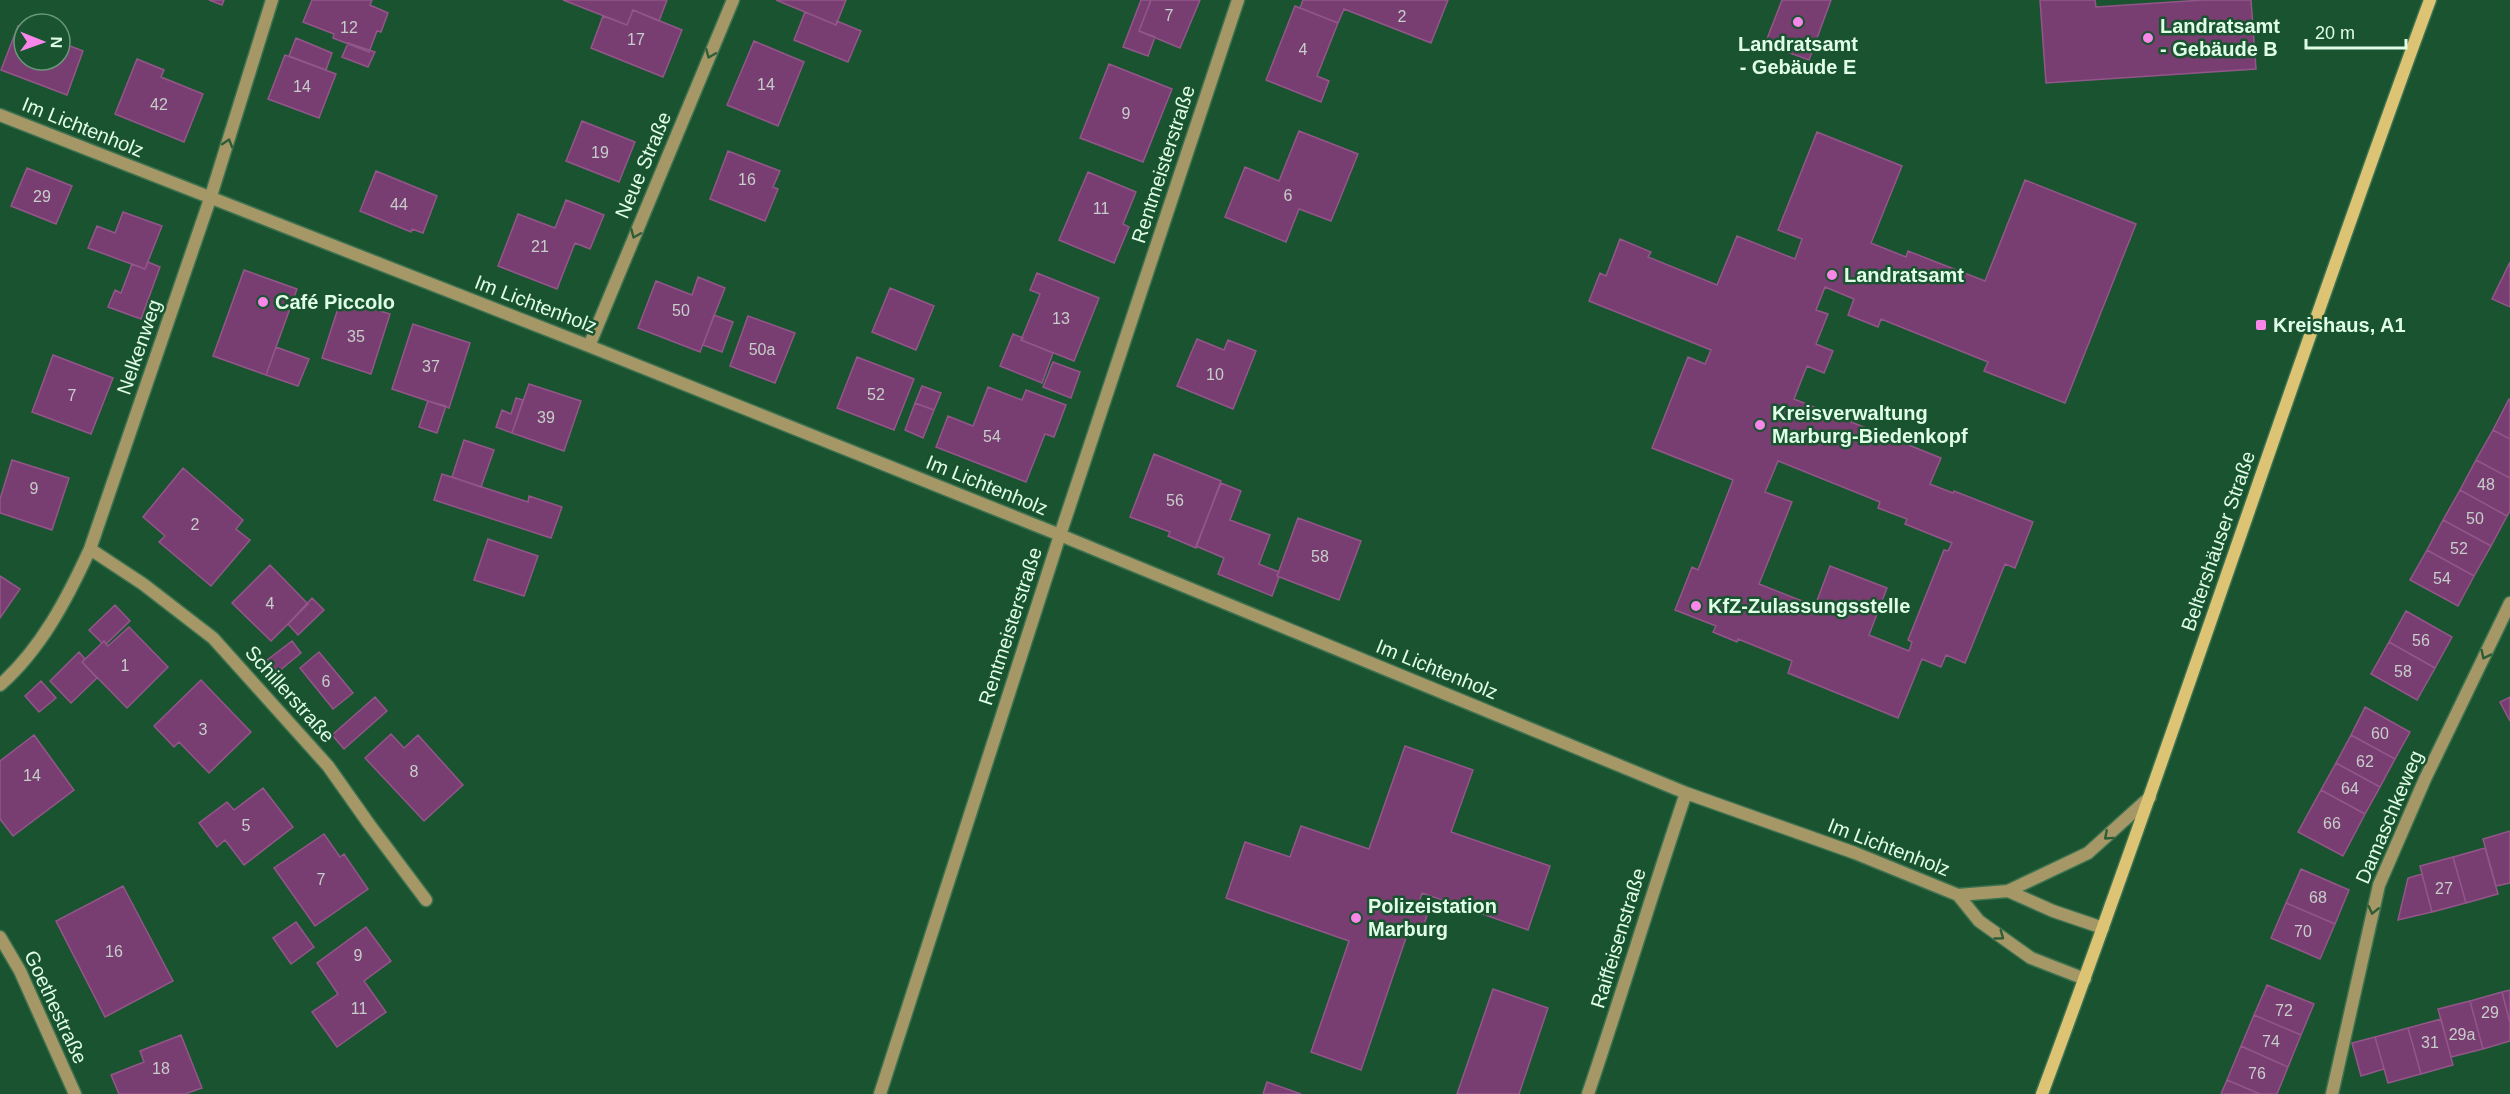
<svg xmlns="http://www.w3.org/2000/svg" width="2510" height="1094" viewBox="0 0 2510 1094" font-family="Helvetica,sans-serif">
<style>
.building{fill:#793e71;stroke:#93568a;stroke-width:1.5;fill-rule:evenodd}
.lines{fill:none;stroke-linecap:round;stroke-linejoin:round}
.street-casing{stroke:#3d7250;stroke-width:15}
.secondary-casing{stroke:#3d7250;stroke-width:15}
.street{stroke:#a69767;stroke-width:12}
.secondary{stroke:#ddc475;stroke-width:12}
.oneway{stroke:#2e5d37}
.poi-dot{fill:#f987e9;stroke:#19532f;stroke-width:2}
.labels{text-anchor:middle;stroke-width:5;stroke-linejoin:round;paint-order:stroke}
.number-label{font-size:16px;fill:#c6cdca}
.poi-label{font-size:20px;font-weight:bold;fill:#e0fde7;stroke:#19532f;text-anchor:start}
.street-label{font-size:20px;fill:#e0fde7;stroke:#19532f}
</style>
<rect width="100%" height="100%" fill="#19532f"/>
<!-- building -->
<path class="building" d="M209,0H224L222,5Z
M312,0H372L370,5L388,13L381,32L377,31L369,52L333,38L334,34L303,22Z
M563,0H667L659,21L633,10L627,25Z
M776,0H846L836,25Z
M1141,0H1151L1139,31L1155,37L1148,56L1123,47Z
M1151,0H1200L1180,48L1139,31Z
M1303,0H1448L1431,43L1344,9L1338,23L1300,8Z
M1782,0H1831L1809,60L1765,44Z
M2040,0H2095L2096,7L2203,0H2251L2256,69L2046,83Z
M1295,6L1338,23L1317,76L1329,81L1321,102L1266,80Z
M633,10L682,30L663,77L591,48L603,16L627,25Z
M805,12L836,25L837,21L861,31L848,62L794,40Z
M18,26L24,29V60H60V42L83,51L67,95L1,70Z
M296,38L332,53L326,70L289,56Z
M754,41L804,62L778,126L727,105Z
M348,43L375,52L368,67L342,57Z
M285,55L336,74L319,118L268,99Z
M137,59L164,70L161,77L203,94L184,142L115,114Z
M1109,64L1172,89L1143,162L1080,138Z
M582,121L635,142L619,182L566,161Z
M1299,131L1358,154L1331,221L1299,209L1286,242L1225,217L1245,167L1279,181Z
M1817,132L1902,166L1871,243L1906,257L1908,251L1985,281L2025,180L2136,224L2065,403L1984,371L1988,362L1881,319L1878,327L1848,315L1854,299L1825,287L1816,310L1828,314L1816,344L1833,351L1824,373L1807,366L1794,399L1941,458L1930,484L1953,493L1954,491L2033,522L2015,568L2005,564L1965,663L1946,655L1941,667L1922,659L1898,718L1788,673L1792,661L1738,639L1737,642L1713,632L1716,626L1675,610L1692,567L1698,570L1733,480L1652,448L1688,357L1705,364L1711,350L1589,301L1600,273L1606,276L1620,239L1651,252L1648,257L1717,285L1737,236L1795,259L1802,239L1778,230ZM1778,461L1880,502L1878,508L1907,519L1905,524L1952,543L1948,551L1944,550L1908,640L1912,642L1909,651L1869,635L1887,588L1830,566L1815,606L1759,584L1792,502L1765,492Z
M728,151L780,171L773,187L778,189L765,221L710,199Z
M27,168L72,186L56,224L11,206Z
M376,171L437,196L423,233L412,229L411,232L360,211Z
M1088,172L1136,192L1123,224L1129,227L1114,263L1059,240Z
M566,200L604,215L590,249L575,243L557,289L498,266L518,214L555,228Z
M123,212L162,226L145,269L88,248L97,226L115,233Z
M148,262L160,267L141,319L108,307L115,290L121,293L132,264L145,269Z
M2510,262V307L2492,299Z
M244,270L297,289L266,375L213,356Z
M1037,273L1099,298L1074,361L1021,340L1040,294L1030,290Z
M698,277L725,288L700,352L638,328L656,281L692,295Z
M890,288L934,306L916,350L872,332Z
M341,299L390,314L371,374L322,358Z
M714,315L733,322L722,352L703,345Z
M748,316L795,333L775,383L730,366Z
M413,324L470,343L449,408L392,389Z
M1013,334L1023,338L1021,340L1053,353L1042,383L1000,366Z
M1197,339L1224,350L1228,340L1256,351L1233,409L1177,386Z
M276,347L309,359L298,386L266,375Z
M53,355L113,378L91,434L32,412Z
M857,357L914,379L894,430L837,408Z
M1053,362L1080,372L1071,398L1043,387Z
M529,384L581,401L564,451L512,433Z
M922,386L941,393L934,410L915,403Z
M988,387L1022,400L1026,390L1066,405L1054,437L1045,434L1026,482L936,447L948,416L973,426Z
M516,398L523,400L512,433L496,427L502,410L511,414Z
M2509,399L2510,400V439L2493,430Z
M428,401L446,406L437,433L419,427Z
M915,403L934,410L923,438L905,430Z
M2493,430L2510,439V478L2476,460Z
M464,440L494,450L481,487L452,477Z
M1154,454L1221,481L1196,548L1168,536L1170,532L1130,517Z
M12,460L69,478L52,530L0,513V499Z
M2476,460L2510,478V511L2507,516L2460,490Z
M183,468L243,520L236,529L250,540L211,586L159,542L165,536L143,517Z
M442,474L528,502L529,496L562,507L551,538L434,500Z
M1221,483L1241,491L1230,520L1270,535L1259,564L1279,572L1277,576L1279,577L1272,596L1218,574L1224,558L1196,546Z
M2460,490L2507,516L2491,546L2443,520Z
M1298,518L1361,541L1339,600L1277,576Z
M2443,520L2491,546L2474,576L2427,550Z
M488,539L538,556L524,596L474,580Z
M2427,550L2474,576L2458,606L2410,580Z
M270,565L308,604L271,641L232,603Z
M0,576L20,589L0,618Z
M312,598L324,610L298,635L288,624Z
M115,605L130,621L106,644L104,641L102,643L89,630Z
M2406,611L2452,637L2435,668L2389,642Z
M129,627L168,667L127,708L82,662L104,641L108,646Z
M292,641L301,653L278,672L267,660Z
M2389,642L2435,668L2417,700L2371,674Z
M79,652L85,659L82,662L97,678L71,703L50,681Z
M319,652L353,693L333,709L300,668Z
M201,680L251,732L209,773L179,742L174,747L154,726Z
M41,681L56,698L39,712L25,696Z
M375,697L387,711L344,749L332,735Z
M2510,697V721L2500,702Z
M2365,707L2410,732L2395,759L2351,735Z
M391,734L404,748L418,735L463,785L424,821L365,758Z
M34,735L74,790L13,836L0,819V761Z
M2351,735L2395,759L2380,787L2336,763Z
M1405,746L1473,770L1451,832L1550,866L1528,930L1422,893L1419,903L1430,907L1421,933L1409,929L1361,1070L1311,1052L1349,941L1226,898L1245,842L1290,857L1301,826L1369,849Z
M2336,763L2380,787L2365,814L2321,790Z
M263,788L293,827L244,865L225,840L217,847L199,823L227,802L234,810Z
M2321,790L2365,814L2343,856L2298,832Z
M2510,831V883L2496,886L2483,839Z
M324,834L340,857L344,854L368,889L315,926L274,868Z
M2485,848L2498,894L2466,903L2453,857Z
M2453,857L2466,903L2432,912L2420,866Z
M2301,869L2349,890L2335,924L2286,903Z
M2422,874L2432,912L2398,920L2408,878Z
M123,886L173,981L105,1017L56,921Z
M2286,903L2335,924L2320,959L2271,938Z
M296,922L314,947L291,964L273,938Z
M366,927L391,961L364,981L386,1012L337,1047L312,1012L338,994L317,963Z
M2267,985L2314,1004L2301,1035L2254,1015Z
M1493,989L1548,1008L1519,1094H1457Z
M2510,990V1023L2502,992Z
M2502,992L2510,1023V1041L2483,1049L2470,1001Z
M2470,1001L2483,1049L2451,1057L2438,1009Z
M2254,1015L2301,1035L2288,1067L2241,1046Z
M2441,1019L2453,1065L2421,1074L2408,1028Z
M2408,1028L2421,1074L2388,1083L2375,1037Z
M181,1035L202,1088L185,1094H119L111,1075L144,1062L140,1051Z
M2375,1037L2384,1069L2361,1076L2352,1043Z
M2241,1046L2288,1067L2277,1094H2260L2227,1080Z
M2227,1080L2260,1094H2221Z
M1267,1082L1301,1094H1263Z"/>
<g class="lines">
<defs>
<path id="street" d="M0,115L589,346L1060,535L1686,793L1855,853L1958,895L2008,891L2088,853L2150,797
M589,346L733,0
M90,549L143,584L213,638L328,766L369,824L426,900
M0,685C41,649 67,599 90,549L210,199L272,0
M2008,891L2053,911L2103,928
M1958,895L1979,921L2031,958L2085,979
M0,937L20,971L75,1094
M880,1094L1060,535L1238,0
M1588,1094C1622,994 1652,893 1686,793
M2332,1094L2379,885L2425,779L2510,603"/>
<path id="secondary" d="M2042,1094C2177,731 2296,363 2430,0"/>
</defs>
<!-- street casing -->
<use href="#street" class="street-casing"/>
<!-- secondary casing -->
<use href="#secondary" class="secondary-casing"/>
<!-- street -->
<use href="#street" class="street"/>
<!-- secondary -->
<use href="#secondary" class="secondary"/>
</g>
<!-- one-way arrows -->
<defs><path id="oneway-chevron" d="M-2-3.5L2.5 0L-2 3.5" fill="none" stroke-width="1.6" stroke-linecap="round" stroke-linejoin="round" transform="scale(1.5)"/></defs>
<g class="oneway">
<use href="#oneway-chevron" transform="translate(710 54) rotate(113)"/>
<use href="#oneway-chevron" transform="translate(228 143) rotate(-73)"/>
<use href="#oneway-chevron" transform="translate(635 234) rotate(113)"/>
<use href="#oneway-chevron" transform="translate(2485 655) rotate(116)"/>
<use href="#oneway-chevron" transform="translate(2108 836) rotate(138)"/>
<use href="#oneway-chevron" transform="translate(2373 910) rotate(103)"/>
<use href="#oneway-chevron" transform="translate(2000 936) rotate(36)"/>
</g>
<!-- markers -->
<g class="poi-dot">
<circle cx="1798" cy="22" r="6"/>
<circle cx="2148" cy="38" r="6"/>
<circle cx="1832" cy="275" r="6"/>
<circle cx="263" cy="302" r="6"/>
<rect x="2255" y="319" width="12" height="12" rx="3"/>
<circle cx="1760" cy="425" r="6"/>
<circle cx="1696" cy="606" r="6"/>
<circle cx="1356" cy="918" r="6"/>
</g>
<g class="labels">
<!-- number labels -->
<g class="number-label">
<text x="1169" y="21">7</text>
<text x="1402" y="22">2</text>
<text x="349" y="33">12</text>
<text x="636" y="45">17</text>
<text x="1303" y="55">4</text>
<text x="766" y="90">14</text>
<text x="302" y="92">14</text>
<text x="159" y="110">42</text>
<text x="1126" y="119">9</text>
<text x="600" y="158">19</text>
<text x="747" y="185">16</text>
<text x="1288" y="201">6</text>
<text x="42" y="202">29</text>
<text x="399" y="210">44</text>
<text x="1101" y="214">11</text>
<text x="540" y="252">21</text>
<text x="681" y="316">50</text>
<text x="1061" y="324">13</text>
<text x="356" y="342">35</text>
<text x="762" y="355">50a</text>
<text x="431" y="372">37</text>
<text x="1215" y="380">10</text>
<text x="876" y="400">52</text>
<text x="72" y="401">7</text>
<text x="546" y="423">39</text>
<text x="992" y="442">54</text>
<text x="2486" y="490">48</text>
<text x="34" y="494">9</text>
<text x="1175" y="506">56</text>
<text x="2475" y="524">50</text>
<text x="195" y="530">2</text>
<text x="2459" y="554">52</text>
<text x="1320" y="562">58</text>
<text x="2442" y="584">54</text>
<text x="270" y="609">4</text>
<text x="2421" y="646">56</text>
<text x="125" y="671">1</text>
<text x="2403" y="677">58</text>
<text x="326" y="687">6</text>
<text x="203" y="735">3</text>
<text x="2380" y="739">60</text>
<text x="2365" y="767">62</text>
<text x="414" y="777">8</text>
<text x="32" y="781">14</text>
<text x="2350" y="794">64</text>
<text x="2332" y="829">66</text>
<text x="246" y="831">5</text>
<text x="321" y="885">7</text>
<text x="2444" y="894">27</text>
<text x="2318" y="903">68</text>
<text x="2303" y="937">70</text>
<text x="114" y="957">16</text>
<text x="358" y="961">9</text>
<text x="359" y="1014">11</text>
<text x="2284" y="1016">72</text>
<text x="2490" y="1018">29</text>
<text x="2462" y="1040">29a</text>
<text x="2271" y="1047">74</text>
<text x="2430" y="1048">31</text>
<text x="161" y="1074">18</text>
<text x="2257" y="1079">76</text>
</g>
<!-- poi labels -->
<g class="poi-label">
<text x="2160" y="33">Landratsamt<tspan x="2160" dy="23">- Gebäude B</tspan></text>
<text x="1798" y="51" text-anchor="middle">Landratsamt<tspan x="1798" dy="23">- Gebäude E</tspan></text>
<text x="1844" y="282">Landratsamt</text>
<text x="275" y="309">Café Piccolo</text>
<text x="2273" y="332">Kreishaus, A1</text>
<text x="1772" y="420">Kreisverwaltung<tspan x="1772" dy="23">Marburg-Biedenkopf</tspan></text>
<text x="1708" y="613">KfZ-Zulassungsstelle</text>
<text x="1368" y="913">Polizeistation<tspan x="1368" dy="23">Marburg</tspan></text>
</g>
<!-- street labels -->
<g class="street-label">
<text transform="translate(83 127) rotate(22)" y="7">Im Lichtenholz</text>
<text transform="translate(1163 164) rotate(-72)" y="7">Rentmeisterstraße</text>
<text transform="translate(643 165) rotate(-67)" y="7">Neue Straße</text>
<text transform="translate(536 304) rotate(21)" y="7">Im Lichtenholz</text>
<text transform="translate(139 347) rotate(-71)" y="7">Nelkenweg</text>
<text transform="translate(987 485) rotate(22)" y="7">Im Lichtenholz</text>
<text transform="translate(2218 541) rotate(-71)" y="7">Beltershäuser Straße</text>
<text transform="translate(1010 626) rotate(-72)" y="7">Rentmeisterstraße</text>
<text transform="translate(1437 669) rotate(22)" y="7">Im Lichtenholz</text>
<text transform="translate(290 694) rotate(48)" y="7">Schillerstraße</text>
<text transform="translate(2389 817) rotate(-67)" y="7">Damaschkeweg</text>
<text transform="translate(1889 847) rotate(21)" y="7">Im Lichtenholz</text>
<text transform="translate(1618 938) rotate(-73)" y="7">Raiffeisenstraße</text>
<text transform="translate(56 1007) rotate(65)" y="7">Goethestraße</text>
</g>
</g>
<!-- north arrow -->
<g transform="translate(42 42) rotate(91)"><circle r="28" fill="#19532f" stroke="#699779" stroke-width="1.5"/>
<path d="M0-4.5L10 22L0 15L-10 22Z" fill="#f987e9"/>
<text y="-9" font-size="16" font-weight="bold" text-anchor="middle" fill="#e0fde7">N</text>
</g>
<!-- scale -->
<path d="M2306 39v9h100v-9" fill="none" stroke="#e0fde7" stroke-width="3"/>
<text x="2315" y="39" font-size="18" fill="#e0fde7" stroke="#19532f" stroke-width="4.5" paint-order="stroke">20 m</text>
</svg>
